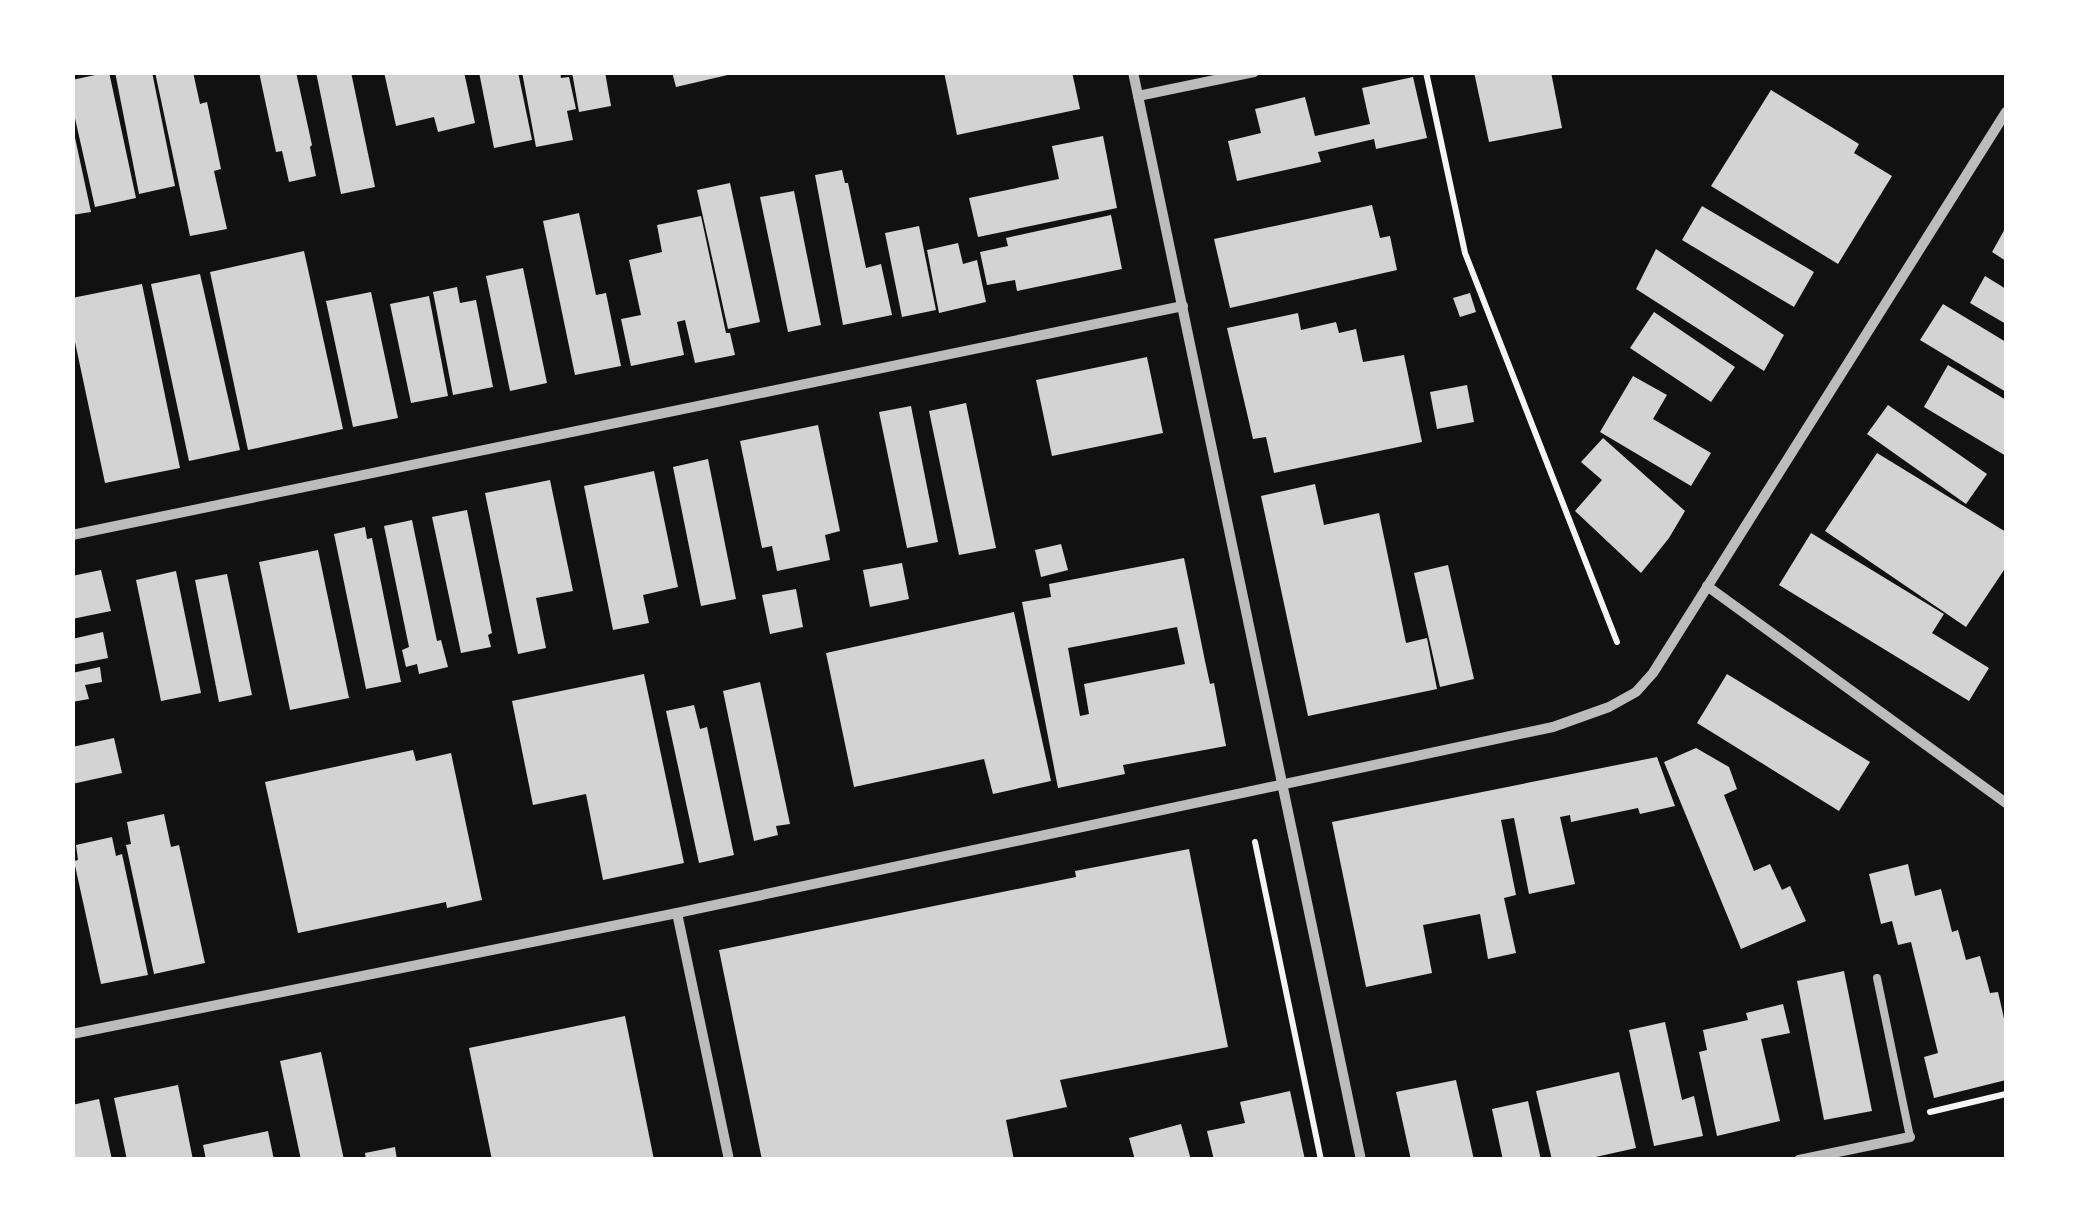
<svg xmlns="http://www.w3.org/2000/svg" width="2079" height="1232" viewBox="0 0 2079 1232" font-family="'DM Sans',sans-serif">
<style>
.building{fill:#d3d3d3;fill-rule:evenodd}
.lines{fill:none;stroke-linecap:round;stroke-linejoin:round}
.path{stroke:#f5f5f5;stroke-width:6}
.service{stroke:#bcbcbc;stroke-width:8}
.minor{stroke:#bcbcbc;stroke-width:10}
</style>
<rect width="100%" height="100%" fill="#111"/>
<!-- building -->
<g class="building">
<polygon points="109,72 136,198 95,207 72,105 72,80"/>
<polygon points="115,72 152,72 175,186 139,194"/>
<polygon points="155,72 193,72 200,104 207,102 221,169 214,171 227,229 190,236"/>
<polygon points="259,72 296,72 312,145 310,147 316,176 289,182 282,151 276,152"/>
<polygon points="316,72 351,72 375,187 341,194"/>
<polygon points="384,72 464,72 475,123 438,132 434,117 396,126"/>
<polygon points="479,72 518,72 532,140 494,148"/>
<polygon points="522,72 560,72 561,78 569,77 576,109 567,111 573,140 536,147"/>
<polygon points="572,72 605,72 611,106 579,112"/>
<polygon points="672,72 732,72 732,74 676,87"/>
<polygon points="944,72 1072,72 1080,109 957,135"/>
<polygon points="1474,72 1551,72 1562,128 1489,142"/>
<polygon points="1413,77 1427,138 1376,149 1374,139 1318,152 1321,162 1237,181 1228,141 1261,133 1255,109 1305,97 1315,136 1370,124 1362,88"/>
<polygon points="1771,90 1859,144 1854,153 1892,176 1838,264 1711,186"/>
<polygon points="74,133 91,212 72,215 72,134"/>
<polygon points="1103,136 1117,208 978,237 969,198 1059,179 1052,146"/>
<polygon points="842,170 845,183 848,183 866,268 881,264 892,315 843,325 815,175"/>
<polygon points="730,183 760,322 728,329 697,190"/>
<polygon points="794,191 821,325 788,332 760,197"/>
<polygon points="1372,205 1380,238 1390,236 1397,270 1230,308 1214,239"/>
<polygon points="1702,206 1814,272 1794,307 1682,240"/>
<polygon points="579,213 596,295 606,293 621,366 575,375 543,221"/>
<polygon points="1111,215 1122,269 1017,291 1015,280 987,285 980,252 1008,246 1006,238"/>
<polygon points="701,216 726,333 730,333 735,355 695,363 685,320 677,322 684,355 631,366 621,319 641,315 629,260 662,252 657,225"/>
<polygon points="919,226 936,310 902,317 885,233"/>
<polygon points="2006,227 2006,261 1992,252"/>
<polygon points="958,243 963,264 977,260 986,302 939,313 927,250"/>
<polygon points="1656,249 1784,335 1764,371 1636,289"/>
<polygon points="304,251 343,429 248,450 210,272"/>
<polygon points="523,268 547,383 510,391 486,276"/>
<polygon points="200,274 240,450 189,461 151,284"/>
<polygon points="1985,276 2006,289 2006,324 1970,303"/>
<polygon points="142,284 180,468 105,483 72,328 72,298"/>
<polygon points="457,287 460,303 476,300 493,387 453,395 433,292"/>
<polygon points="371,292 398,418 353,427 326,301"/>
<polygon points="1470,293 1476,312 1460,317 1453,298"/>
<polygon points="429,296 448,396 411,403 390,304"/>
<polygon points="1943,304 2006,342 2006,392 1920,340"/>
<polygon points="1654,312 1735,367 1711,402 1630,348"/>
<polygon points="1298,313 1301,330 1336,322 1339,333 1356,329 1363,362 1404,355 1422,442 1274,473 1266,437 1253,439 1227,328"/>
<polygon points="1147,357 1163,433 1052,456 1036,380"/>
<polygon points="1948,365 2006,400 2006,456 1924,407"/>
<polygon points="1633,376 1667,395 1653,419 1711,453 1691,486 1600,432"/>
<polygon points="1467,385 1474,422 1437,429 1430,392"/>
<polygon points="966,403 996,548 959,555 929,411"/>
<polygon points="1888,405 1987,474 1966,504 1867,434"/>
<polygon points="911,406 938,542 907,548 879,412"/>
<polygon points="818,425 840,531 825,535 830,560 777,571 772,546 762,548 740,441"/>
<polygon points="1603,438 1685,511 1669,538 1641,573 1575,511 1602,480 1581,462"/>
<polygon points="1877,453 2006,532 2006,567 1966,627 1825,531"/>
<polygon points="708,459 736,599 701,606 673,467"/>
<polygon points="654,471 678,587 643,595 649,623 613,630 584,486"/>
<polygon points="550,480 573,591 536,598 546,648 518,654 485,493"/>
<polygon points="1315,484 1324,525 1379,513 1406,643 1427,638 1437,689 1308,716 1261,496"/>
<polygon points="467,510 492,633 488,635 491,647 461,653 432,517"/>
<polygon points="412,520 437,641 441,640 448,667 419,674 417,664 406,667 402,650 409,647 384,526"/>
<polygon points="365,527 367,539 372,538 401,682 366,689 334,534"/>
<polygon points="1811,533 1944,614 1932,633 1989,668 1969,701 1779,585"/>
<polygon points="1061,544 1068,570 1041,577 1035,550"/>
<polygon points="318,550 349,698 290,710 259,562"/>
<path d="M1184 558 1205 661 1210 684 1214 683 1226 746 1123 765 1125 774 1058 788 1022 602 1051 597 1049 584ZM1177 627 1185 664 1084 684 1089 714 1080 716 1068 648Z"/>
<polygon points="902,563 909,599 870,607 863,570"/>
<polygon points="1448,565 1474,679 1440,687 1414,573"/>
<polygon points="101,570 111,611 72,619 72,576"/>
<polygon points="176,571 201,693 161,701 136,580"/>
<polygon points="227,574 252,695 219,702 195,580"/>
<polygon points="796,589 803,627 770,634 762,595"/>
<polygon points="1014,612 1051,781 993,794 984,759 854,787 826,653"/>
<polygon points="103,632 108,658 72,665 72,639"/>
<polygon points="100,667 102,682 85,685 89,699 72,702 72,673"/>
<polygon points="644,674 684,863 603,880 586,794 533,805 512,701"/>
<polygon points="1727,674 1870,762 1839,811 1697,723"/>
<polygon points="760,682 790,824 776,826 778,835 754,841 723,691"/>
<polygon points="694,705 700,729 707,727 734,855 699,863 666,711"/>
<polygon points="114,738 122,773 72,784 72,747"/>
<polygon points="1696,748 1729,767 1737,789 1724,795 1754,871 1770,864 1782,890 1790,886 1806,921 1741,949 1664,762"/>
<polygon points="413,750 416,761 451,753 482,900 447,908 446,902 298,933 265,782"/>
<polygon points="1657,757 1675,806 1640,814 1638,808 1571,822 1570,815 1560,817 1575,884 1529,894 1514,818 1501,820 1516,895 1504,898 1516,953 1488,959 1480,914 1423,925 1432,973 1366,987 1332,822"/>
<polygon points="164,814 171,847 179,845 205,963 154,974 126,845 131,844 127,822"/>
<polygon points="112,837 116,856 122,854 148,975 101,984 74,861 78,860 76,845"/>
<polygon points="1189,849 1228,1047 1060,1080 1067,1107 1006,1120 1014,1160 762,1160 719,950 1076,877 1075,871"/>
<polygon points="1908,864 1915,896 1941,889 1952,932 1958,930 1966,960 1980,956 1990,993 1998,992 2006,1027 2006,1080 1934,1098 1924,1057 1938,1053 1911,942 1898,945 1892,921 1881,924 1869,874"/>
<polygon points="1844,971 1872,1111 1824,1120 1797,981"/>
<polygon points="1783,1004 1790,1033 1761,1039 1780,1121 1717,1136 1699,1052 1707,1050 1703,1030 1748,1020 1746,1013"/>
<polygon points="625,1016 654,1160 492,1160 469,1048"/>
<polygon points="1665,1022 1682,1100 1694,1096 1703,1136 1654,1146 1629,1030"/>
<polygon points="321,1052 344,1160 301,1160 280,1061"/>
<polygon points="1619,1072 1636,1148 1582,1160 1552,1160 1536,1091"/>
<polygon points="1456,1080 1474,1160 1411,1160 1396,1092"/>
<polygon points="178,1085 193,1160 127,1160 114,1098"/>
<polygon points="1290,1091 1305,1160 1214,1160 1207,1131 1245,1123 1240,1102"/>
<polygon points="99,1099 112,1160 72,1160 72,1105"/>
<polygon points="1528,1101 1541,1160 1503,1160 1492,1109"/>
<polygon points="1181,1124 1191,1160 1135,1160 1129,1138"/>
<polygon points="268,1131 274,1160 206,1160 203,1145"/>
<polygon points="395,1147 397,1160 366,1160 365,1153"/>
</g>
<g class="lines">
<!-- path -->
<g class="path">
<polyline points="1426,72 1465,253 1617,642"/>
<polyline points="1255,842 1321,1160"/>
<polyline points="1930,1112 2006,1094"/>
</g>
<!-- service -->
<polyline class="service" points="1877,978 1910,1137"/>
<!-- minor -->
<g class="minor">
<polyline points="1133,72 1361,1160"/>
<polyline points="1138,96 1254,72"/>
<polyline points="72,535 1183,306"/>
<polyline points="1707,586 2006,803"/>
<polyline points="677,913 729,1160"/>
<polyline points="72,1034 677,913 1553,727 1609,707 1636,692 1653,673 2006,112"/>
<polyline points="1799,1160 1910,1137"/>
</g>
</g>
<!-- border -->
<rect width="2079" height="1232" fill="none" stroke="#ffffff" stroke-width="150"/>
</svg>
